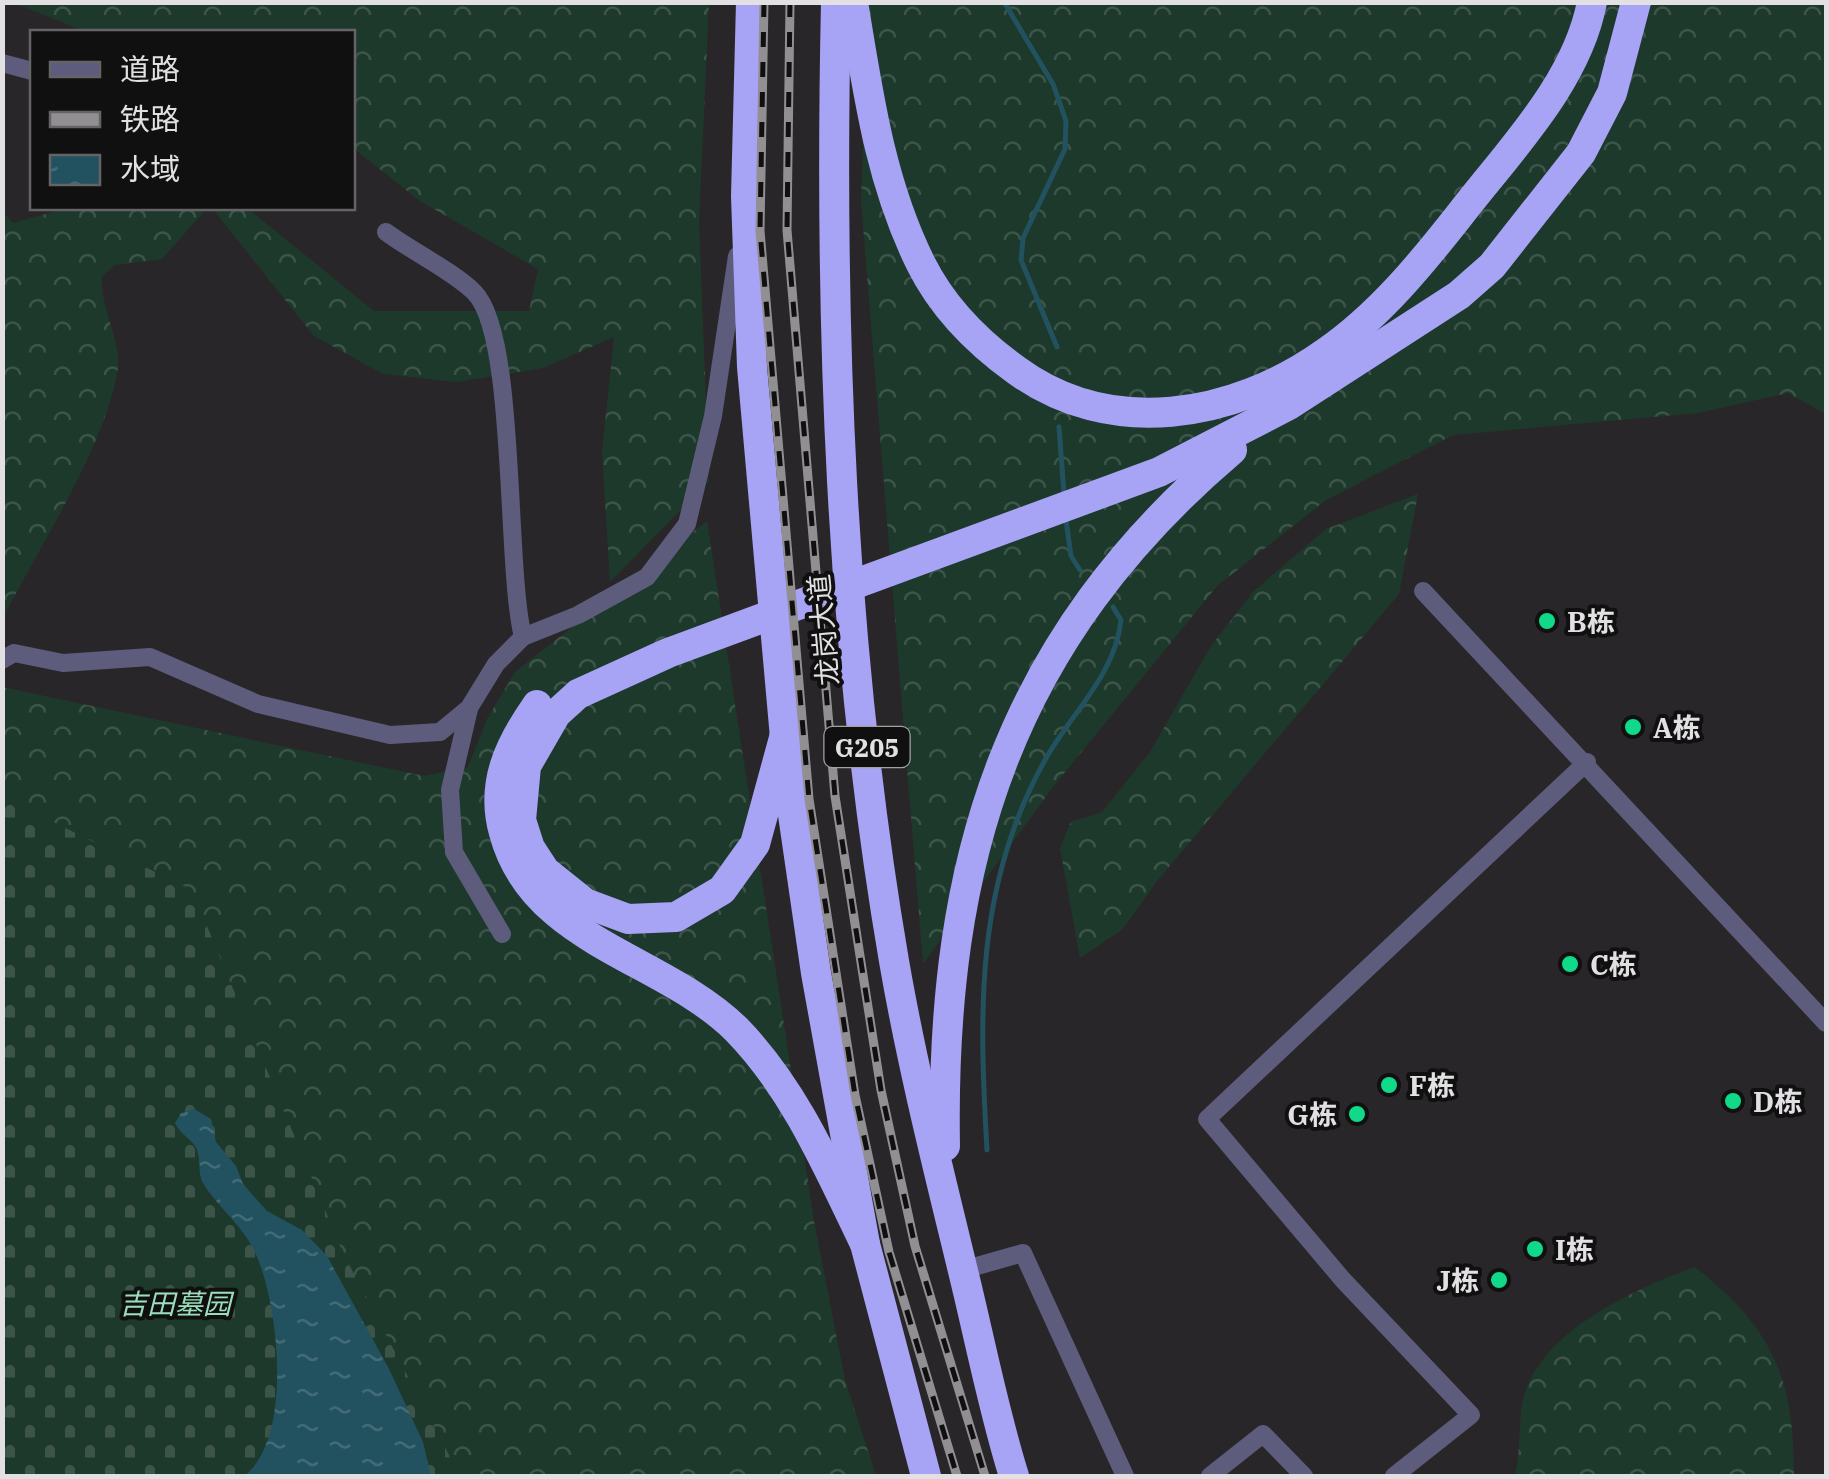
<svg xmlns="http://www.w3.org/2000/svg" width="1829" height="1479" viewBox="0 0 1829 1479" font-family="'IBM Plex Serif','Noto Sans SC',serif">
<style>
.forest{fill:url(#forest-crowns)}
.cemetery{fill:url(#cemetery-stones)}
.water{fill:url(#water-ripples)}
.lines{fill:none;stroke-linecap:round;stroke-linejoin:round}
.stream{stroke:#225260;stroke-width:5}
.street{stroke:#5d5c7d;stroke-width:18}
.highway{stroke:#a7a3f5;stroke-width:30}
.rail-casing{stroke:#928f92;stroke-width:9}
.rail{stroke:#111011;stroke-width:5;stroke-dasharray:15;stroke-linecap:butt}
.poi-dot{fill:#11d98a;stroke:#111011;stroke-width:4}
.labels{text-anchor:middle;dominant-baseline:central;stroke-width:8;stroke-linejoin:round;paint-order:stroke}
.shield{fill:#111011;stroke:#a3a2a3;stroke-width:2.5}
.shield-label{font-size:25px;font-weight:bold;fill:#e2e0e2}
.poi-label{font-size:28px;font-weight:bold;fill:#e2e0e2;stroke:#111011;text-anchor:start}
.street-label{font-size:28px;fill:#e2e0e2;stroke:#111011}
.park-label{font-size:28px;font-style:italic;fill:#99dfbb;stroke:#111011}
</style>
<defs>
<pattern id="forest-crowns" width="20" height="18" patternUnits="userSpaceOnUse" patternTransform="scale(2.5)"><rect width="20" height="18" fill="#1c392b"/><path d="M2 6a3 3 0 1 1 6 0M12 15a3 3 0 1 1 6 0" fill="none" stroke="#3d5549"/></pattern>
<pattern id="cemetery-stones" width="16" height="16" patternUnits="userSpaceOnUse" patternTransform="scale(2.5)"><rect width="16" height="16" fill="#1c392b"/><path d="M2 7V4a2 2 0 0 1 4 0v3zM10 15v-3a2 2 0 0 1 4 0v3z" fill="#3d5549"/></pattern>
<pattern id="water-ripples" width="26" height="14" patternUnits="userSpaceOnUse" patternTransform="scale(2.5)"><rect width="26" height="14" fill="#225260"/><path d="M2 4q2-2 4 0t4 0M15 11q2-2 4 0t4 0" fill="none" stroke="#426b76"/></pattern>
</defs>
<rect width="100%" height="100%" fill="#292629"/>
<!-- forest -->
<g class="forest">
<polygon points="15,3 709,3 699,221 709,481 610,582 602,452 614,337 543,368 457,382 383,374 314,336 212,208 247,208 374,311 529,311 538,269 420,201 353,148 352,32 86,32"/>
<polygon points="868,3 1826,3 1826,414 1788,393 1698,413 1453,435 1326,500 1217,586 1053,787 923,964 861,201"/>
<path d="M68 208H207L162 259 115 265 102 276C99 308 124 343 117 374 102 452 39 547 3 618V212L13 223Z"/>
<polygon points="1418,494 1399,594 1157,881 1123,929 1080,958 1060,848 1071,822 1102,812 1150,752 1211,646 1253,592 1326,529"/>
<polygon points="707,521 814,1221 845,1380 876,1476 302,1476 3,1025 2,687 424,776 468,767 487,719 515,672"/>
<path d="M1695 1267C1773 1329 1794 1377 1794 1476H1515C1521 1451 1518 1424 1523 1400 1539 1331 1635 1289 1695 1267Z"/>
</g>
<!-- cemetery -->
<polygon class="cemetery" points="2,797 192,890 343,1253 449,1455 452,1476 3,1476"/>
<!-- water -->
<path class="water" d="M194 1109 211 1119 216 1142 236 1166 243 1184 267 1211 302 1230 327 1256 389 1369 423 1442 431 1476H244C294 1439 279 1301 254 1250 241 1224 216 1205 203 1183 197 1172 202 1156 195 1146 189 1137 180 1134 175 1123L181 1113Z"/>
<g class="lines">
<!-- stream -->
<g class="stream">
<polyline points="1004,2 1053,84 1066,121 1065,149 1023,238 1021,260 1057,347"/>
<polyline points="1059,427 1064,494"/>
<polyline points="1066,520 1071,556 1080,570"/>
<path d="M987 1150C979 1012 975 885 1045 760 1071 713 1115 676 1121 620L1113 607"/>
</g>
<!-- street -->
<g class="street">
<polyline points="2,63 32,71"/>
<path d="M386 232C411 251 453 271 474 292 517 334 505 564 523 637"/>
<polyline points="1423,591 1826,1023"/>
<polyline points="2,660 14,653 63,663 150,657 258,704 390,735 440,732 469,708 496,664 523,637 578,615 647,577 687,524 713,416 737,256"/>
<polyline points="469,709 450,790 454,852 502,934"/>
<polyline points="963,1270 1023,1253 1125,1476"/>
<polyline points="1210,1476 1263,1434 1304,1476"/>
<polyline points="1394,1476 1471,1415 1343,1280 1207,1119 1587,762"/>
</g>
<!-- highway -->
<g class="highway">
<polyline points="751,2 746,196 752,367 790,794 816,973 865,1244 926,1476"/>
<path d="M836 2C829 321 840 646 894 961 912 1065 938 1168 963 1271 980 1340 993 1409 1014 1476"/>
<path d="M853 2C868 93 880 182 921 264 943 308 977 342 1016 370 1110 439 1233 418 1325 353 1379 316 1422 263 1462 212 1510 150 1577 82 1592 2"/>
<polyline points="1276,393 1324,354"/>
<path d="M537 705C509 745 490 784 504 833 533 942 663 957 736 1029 795 1089 829 1170 865 1244"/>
<polyline points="787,727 755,844 722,890 676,917 628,919 585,903 545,871 530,848 521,820 526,766 556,714 578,694 668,653 1159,472 1289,405 1459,295 1492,266 1581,153 1612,93 1636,2"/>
<path d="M945 1146C940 860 1008 640 1232 450"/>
</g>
<!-- rail casing -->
<g class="rail-casing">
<g id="rail">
<polyline points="764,2 760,231 809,799 855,1095 889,1252 957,1476"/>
<polyline points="790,2 787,230 835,796 881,1090 915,1246 985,1476"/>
</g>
</g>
<!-- rail -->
<use href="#rail" class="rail"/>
</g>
<!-- markers -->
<g class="poi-dot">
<circle cx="1547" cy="621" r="10"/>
<circle cx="1633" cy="727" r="10"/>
<circle cx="1570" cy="964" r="10"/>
<circle cx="1389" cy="1085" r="10"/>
<circle cx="1733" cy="1101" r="10"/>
<circle cx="1357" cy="1114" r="10"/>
<circle cx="1535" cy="1249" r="10"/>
<circle cx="1499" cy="1280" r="10"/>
</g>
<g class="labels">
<!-- shield labels -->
<rect class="shield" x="824.5" y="727" width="85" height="40" rx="8"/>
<g class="shield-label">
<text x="867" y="747">G205</text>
</g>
<!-- poi labels -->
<g class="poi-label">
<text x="1567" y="621">B栋</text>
<text x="1653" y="727">A栋</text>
<text x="1590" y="964">C栋</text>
<text x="1409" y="1085">F栋</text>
<text x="1753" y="1101">D栋</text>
<text x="1337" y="1114" text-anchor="end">G栋</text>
<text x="1555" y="1249">I栋</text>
<text x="1479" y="1280" text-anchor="end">J栋</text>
</g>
<!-- street labels -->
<g class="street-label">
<text transform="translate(823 630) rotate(-95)">龙岗大道</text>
</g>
<!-- park labels -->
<g class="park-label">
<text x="175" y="1303">吉田墓园</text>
</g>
</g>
<!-- border -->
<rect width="1829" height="1479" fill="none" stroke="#e2e0e2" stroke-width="10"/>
<!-- legend -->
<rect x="30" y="30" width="325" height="180" fill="#111011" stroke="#656365" stroke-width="2.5"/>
<rect x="50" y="62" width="50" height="15" fill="#5d5c7d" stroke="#656365" stroke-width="2.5"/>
<text x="120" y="80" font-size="30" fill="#e2e0e2">道路</text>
<rect x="50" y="112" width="50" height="15" fill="#928f92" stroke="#656365" stroke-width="2.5"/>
<text x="120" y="130" font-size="30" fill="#e2e0e2">铁路</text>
<rect x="50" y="155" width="50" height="30" fill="url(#water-ripples)" stroke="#656365" stroke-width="2.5"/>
<text x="120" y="180" font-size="30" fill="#e2e0e2">水域</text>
</svg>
